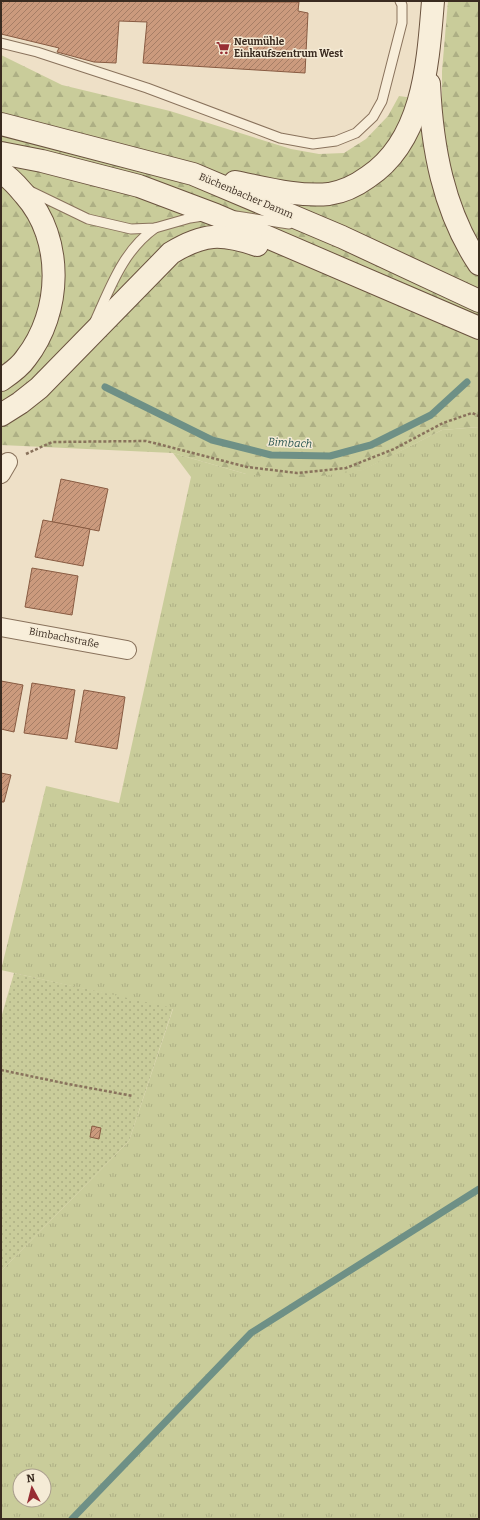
<svg xmlns="http://www.w3.org/2000/svg" width="480" height="1520" viewBox="0 0 480 1520" font-family="Bitter,serif">
<style>
.grass{fill:url(#grass-tufts);fill-rule:evenodd}
.forest{fill:url(#forest-firs)}
.park{fill:url(#park-dots)}
.lines{fill:none;stroke-linecap:round;stroke-linejoin:round}
.stream{stroke:#6e9086;stroke-width:7}
.building{fill:url(#building-hatch);stroke:#885b42}
.service-casing{stroke:#89725c;stroke-width:11}
.minor-casing{stroke:#89725c;stroke-width:20}
.secondary-casing{stroke:#6b533f;stroke-width:24}
.path{stroke:#89725c;stroke-width:2.5;stroke-dasharray:3 2;stroke-linecap:butt}
.service{stroke:#f8eeda;stroke-width:9}
.minor{stroke:#f8eeda;stroke-width:18}
.secondary{stroke:#f8eeda;stroke-width:22}
.labels{text-anchor:middle;dominant-baseline:central;stroke-width:3;stroke-linejoin:round;paint-order:stroke}
.poi-label{font-size:10px;font-weight:bold;fill:#3a2b20;stroke:#f5ebd6;text-anchor:start}
.street-label{font-size:10px;fill:#3a2b20;stroke:#f5ebd6}
.water-label{font-size:11px;font-style:italic;fill:#2f5954;stroke:#f5ebd6}
</style>
<defs>
<pattern id="grass-tufts" width="24" height="20" patternUnits="userSpaceOnUse"><rect width="24" height="20" fill="#c9cc9a"/><path d="M3 7l-1-3M5 7V3M7 7l1-3M15 17l-1-3M17 17v-4M19 17l1-3" fill="none" stroke="#adaf84"/></pattern>
<pattern id="forest-firs" width="22" height="20" patternUnits="userSpaceOnUse"><rect width="22" height="20" fill="#c9cc9a"/><path d="M5 1l3.5 6h-7zM16 11l3.5 6h-7z" fill="#adaf84"/></pattern>
<pattern id="park-dots" width="8" height="8" patternUnits="userSpaceOnUse"><rect width="8" height="8" fill="#c9cc9a"/><path d="M2 2h.1M6 6h.1" fill="none" stroke="#adaf84" stroke-width="1.8" stroke-linecap="round"/></pattern>
<pattern id="building-hatch" width="6" height="6" patternUnits="userSpaceOnUse"><rect width="6" height="6" fill="#cb9a7d"/><path d="M-1 1l2-2M0 6l6-6M5 7l2-2" fill="none" stroke="#a67e66"/></pattern>
</defs>
<rect width="100%" height="100%" fill="#eee0c7"/>
<!-- grass -->
<path class="grass" d="M479 427V1519H1V1271L129 1141 173 1009 1 970 46 786 119 803 191 477 173 453 246 474 362 470 442 430ZM20 1476H44V1500H20Z"/>
<!-- forest -->
<polygon class="forest" points="448,1 479,1 479,427 442,430 363,470 293,480 246,474 173,453 1,445 1,55 62,85 170,111 291,149 319,154 344,153 366,139 388,116 399,96 442,102 442,71"/>
<!-- park -->
<polygon class="park" points="14,973 173,1008 129,1141 1,1271 1,1018"/>
<g class="lines">
<!-- stream -->
<g class="stream">
<polyline points="105,387 212,440 271,455 330,456 371,445 431,415 467,382"/>
<polyline points="72,1519 251,1333 479,1189"/>
</g>
</g>
<!-- building -->
<g class="building">
<polygon points="1,1 299,2 298,11 308,13 305,73 143,63 147,22 119,21 116,63 94,62 57,52 59,48 1,34"/>
<polygon points="61,479 108,489 99,531 52,522"/>
<polygon points="43,520 90,529 83,566 35,557"/>
<polygon points="32,568 78,576 72,615 25,607"/>
<polygon points="1,681 23,685 14,732 1,729"/>
<polygon points="32,683 75,690 67,739 24,733"/>
<polygon points="84,690 125,697 117,749 75,742"/>
<polygon points="1,773 11,775 4,802 1,802"/>
<polygon points="92,1126 101,1128 99,1139 90,1137"/>
</g>
<g class="lines">
<!-- service casing -->
<g class="service-casing">
<g id="service">
<polyline points="1,43 37,52 147,88 280,138 313,144 336,141 356,133 373,117 382,101 402,23 402,5 400,1"/>
<polyline points="28,190 88,219 131,229 155,228 190,218 203,216"/>
<polyline points="236,216 289,224"/>
<path d="M95 321C111 286 123 251 155 228"/>
</g>
</g>
<!-- minor casing -->
<g class="minor-casing">
<g id="minor">
<polyline points="1,474 8,462"/>
<polyline points="1,627 127,650"/>
</g>
</g>
<!-- secondary casing -->
<g class="secondary-casing">
<g id="secondary">
<path d="M429 84C432 147 443 210 479 264"/>
<polyline points="1,124 193,174 342,237 479,301"/>
<polyline points="1,153 42,161 139,186 216,215 479,328"/>
<path d="M1 172C11 178 18 187 25 195 64 239 62 312 26 358 20 367 10 374 1 380"/>
<path d="M235 182C265 188 298 197 329 194 342 192 357 185 368 177 424 140 428 62 433 1"/>
<path d="M1 415 20 403 39 388 171 253C204 233 221 233 257 245"/>
</g>
</g>
<!-- path -->
<g class="path">
<polyline points="26,454 52,442 146,441 247,467 297,473 346,468 394,449 443,423 472,413 479,416"/>
<polyline points="1,1070 68,1084 133,1096"/>
</g>
<!-- service -->
<use href="#service" class="service"/>
<!-- minor -->
<use href="#minor" class="minor"/>
<!-- secondary -->
<use href="#secondary" class="secondary"/>
</g>
<!-- icons -->
<defs>
<g id="supermarket-bare" transform="scale(1.08)"><path d="M-6-5.5h2.5l.6 2H6L4.5 2H-2.5L-4.4-4H-6ZM-1.5 3.2a1.3 1.3 0 1 0 .1 0ZM3 3.2a1.3 1.3 0 1 0 .1 0Z" fill="#972d33" stroke="#f5ebd6" stroke-width="2.5" paint-order="stroke"/></g>
</defs>
<g fill-rule="evenodd">
<use href="#supermarket-bare" x="223" y="48"/>
</g>
<g class="labels">
<!-- poi labels -->
<g class="poi-label">
<text x="234" y="42">Neumühle<tspan x="234" dy="12">Einkaufszentrum West</tspan></text>
</g>
<!-- street labels -->
<g class="street-label">
<text transform="translate(246 196) rotate(23)">Büchenbacher Damm</text>
<text transform="translate(64 638) rotate(11)">Bimbachstraße</text>
</g>
<!-- water labels -->
<g class="water-label">
<text transform="translate(290 443) rotate(3)">Bimbach</text>
</g>
</g>
<!-- border -->
<rect width="480" height="1520" fill="none" stroke="#3a2b20" stroke-width="4"/>
<!-- north arrow -->
<g transform="translate(32 1488) rotate(353)"><circle r="19" fill="#f5ebd6" stroke="#aa9e8d"/>
<path d="M0-3L7 15L0 10L-7 15Z" fill="#972d33"/>
<text y="-6" font-size="11" font-weight="bold" text-anchor="middle" fill="#3a2b20">N</text>
</g>
</svg>
